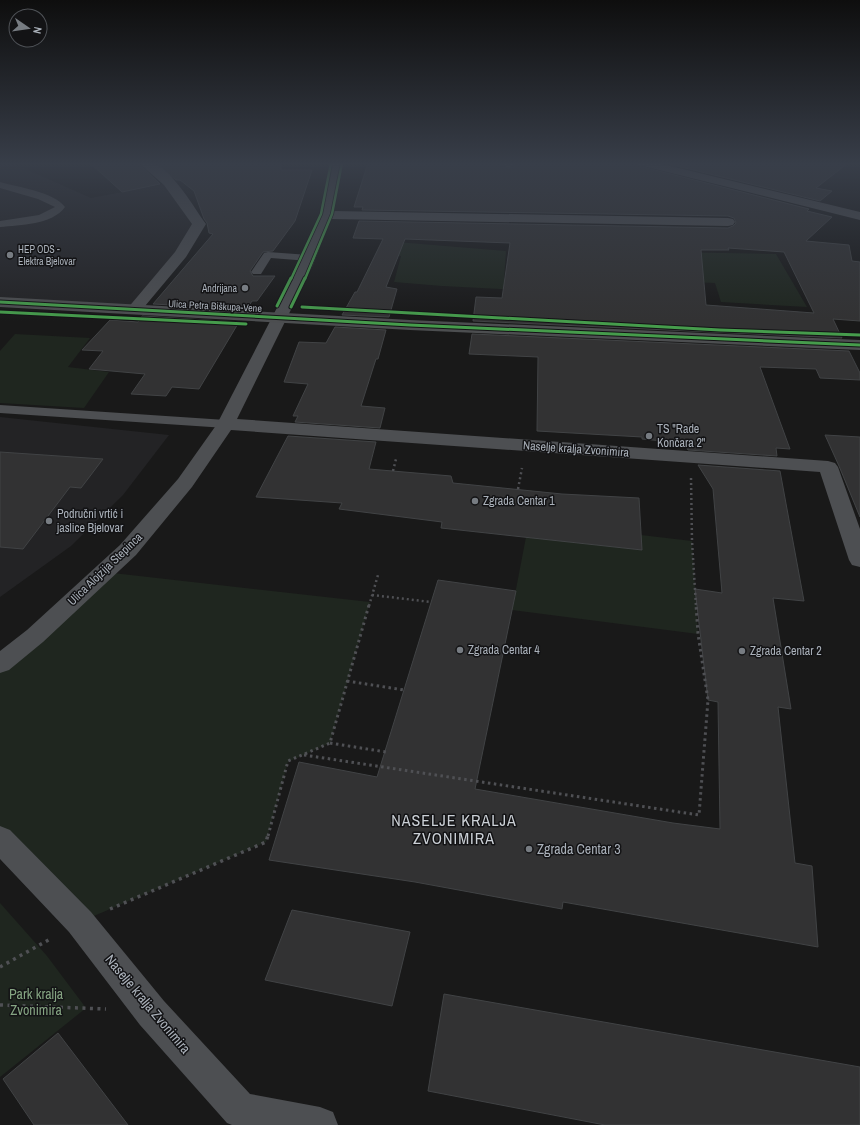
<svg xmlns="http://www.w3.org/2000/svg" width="860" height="1125" viewBox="0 0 860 1125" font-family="'Archivo Narrow',sans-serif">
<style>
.built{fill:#232325}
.green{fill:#1f261f}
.building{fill:#323233;stroke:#414345;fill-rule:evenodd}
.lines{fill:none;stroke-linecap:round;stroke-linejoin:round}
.path-far2{stroke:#4f5054;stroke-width:2.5;stroke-dasharray:2 3;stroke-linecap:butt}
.path-far1{stroke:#4f5054;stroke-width:3;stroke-dasharray:2.5 3.5;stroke-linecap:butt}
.path{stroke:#4f5054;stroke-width:3.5;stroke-dasharray:3 4.5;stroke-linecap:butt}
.service{fill:#4d4f52;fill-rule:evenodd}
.minor{fill:#4d4f52;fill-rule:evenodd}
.secondary{fill:#4c4e50;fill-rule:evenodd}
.cycleway-far1-casing{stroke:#131315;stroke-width:4}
.cycleway-casing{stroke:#131315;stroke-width:5}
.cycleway-far1{stroke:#469c4c;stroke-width:2.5}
.cycleway{stroke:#469c4c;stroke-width:3}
.poi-dot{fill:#777c82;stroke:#131315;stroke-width:1.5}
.labels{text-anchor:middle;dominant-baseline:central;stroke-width:3;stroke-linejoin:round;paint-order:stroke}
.far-poi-label{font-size:10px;fill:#aab1ba;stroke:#131315;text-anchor:start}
.far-street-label{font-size:10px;fill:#aab1ba;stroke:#131315}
.poi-label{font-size:12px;fill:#aab1ba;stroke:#131315;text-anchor:start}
.street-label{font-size:12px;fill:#aab1ba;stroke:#131315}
.near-poi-label{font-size:14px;fill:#aab1ba;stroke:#131315;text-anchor:start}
.near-park-label{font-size:14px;fill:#85a482;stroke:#131315}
.near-street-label{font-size:14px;fill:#aab1ba;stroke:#131315}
.near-neighbourhood-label{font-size:16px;letter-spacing:1px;fill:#cbd0d6;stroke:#131315}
</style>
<rect width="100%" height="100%" fill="#191919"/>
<!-- built -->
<g class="built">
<polygon points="0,163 12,163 91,198 169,183 199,224 135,309 0,302"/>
<polygon points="0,417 169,435 123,495 71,546 0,597"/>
</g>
<!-- green -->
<g class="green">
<polygon points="385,241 506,251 504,280 532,281 564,250 776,254 807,307 721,302 715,283 638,280 538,291 442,286 394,282 401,256 377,255"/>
<polygon points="15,334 90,338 68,367 109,372 84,408 0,403 0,351"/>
<polygon points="641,535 692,541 698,634 512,610 526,537 642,550"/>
<polygon points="104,572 370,602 330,743 288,762 266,842 80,922 0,838 0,664"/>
<polygon points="0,903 47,956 86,1008 0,1077"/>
</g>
<!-- building -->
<g class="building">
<polygon points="90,163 138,163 160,184 122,192"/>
<polygon points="156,163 281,163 281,170 312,170 295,221 273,251 263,252 250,271 253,276 275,276 257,301 252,301 247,309 153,304 213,234 209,233 207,223 204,219 194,191 180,180 176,180"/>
<path d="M368 163H499L502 167 508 168 514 167 516 163H636L639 166 809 209 807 211 832 217 806 241 849 245 852 261 860 262V321L833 319 842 338 473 321 476 297 502 298 510 243 405 239 386 287 397 289 389 317 342 315 355 292H357L383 239 353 238 359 221 728 228 733 226 736 223 734 218 728 216 362 210 363 207H354ZM728 248 784 252 814 313 706 305 701 250H729Z"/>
<polygon points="665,163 848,163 816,188 832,191 820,201"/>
<polygon points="142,316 239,322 199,389 172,387 166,396 131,394 145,374 89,369 103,351 82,350 110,320 138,322"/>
<polygon points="335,327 386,330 378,359 376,359 361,406 385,408 380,428 295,422 298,416 293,416 308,384 284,382 299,342 326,343"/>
<polygon points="472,334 849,351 860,373 860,380 820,378 816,369 760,367 790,449 776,448 777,456 688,450 684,443 642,439 642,437 537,431 538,357 469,354"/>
<polygon points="825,435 860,437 860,517 839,466"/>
<polygon points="288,436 376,442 369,469 451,476 453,483 562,494 639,498 642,550 441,528 442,522 339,509 342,503 256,497"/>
<polygon points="0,452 103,459 81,488 70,487 23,549 0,547"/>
<polygon points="698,465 780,471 804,601 773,598 791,709 778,707 795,863 812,866 818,947 563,902 562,909 415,882 269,860 299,762 377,777 438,580 516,591 475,789 673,823 720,829 718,702 708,700 695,589 722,593 713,489"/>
<polygon points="292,910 410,932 392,1006 265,980"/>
<polygon points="444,994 860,1067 860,1125 605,1125 428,1091"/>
<polygon points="58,1033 128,1125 34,1125 3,1079"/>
</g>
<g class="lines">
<!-- path-far2 -->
<g class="path-far2">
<polyline points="393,471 396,459"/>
<polyline points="691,478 692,541 696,606"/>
<polyline points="518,489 522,468"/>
<polyline points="372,595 431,602"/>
<polyline points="369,606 378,575"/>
</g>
<!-- path-far1 -->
<g class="path-far1">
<polyline points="347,681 404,690"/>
<polyline points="330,743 386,752"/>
<polyline points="304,755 699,815 708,700 698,634 696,605"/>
<polyline points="268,836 288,761 330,743 369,605"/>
</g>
<!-- path -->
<g class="path">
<polyline points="110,909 266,842 268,835"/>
<polyline points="0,967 52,938"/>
<polyline points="0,1005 106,1009"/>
</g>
<!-- service -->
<g class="service">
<path d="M0 182C18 187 54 192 65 207 52 225 20 225 0 227V221L39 215 55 207 38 199 0 188Z"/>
<polygon points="268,252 309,255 314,258 309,261 271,258 261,274 253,274 251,272 264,253"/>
<polygon points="0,405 226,420 231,421 233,424 231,427 226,428 0,413"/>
</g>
<!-- minor -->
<g class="minor">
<path d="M139 163C144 163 151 162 155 164 175 174 193 206 206 224L186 257 140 312 135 314 130 312 127 309 175 252 192 224 164 185Z"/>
<polygon points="331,163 343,163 333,211 728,218 733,219 735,222 733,225 728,226 331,219 313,265 237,419 828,461 835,463 838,467 860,529 860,567 852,565 849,560 820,472 231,430 192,487 136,555 43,642 9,670 0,673 0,651 27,630 120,545 178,479 217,424 299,265 320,215"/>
<path d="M500 163H514L515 164 513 166C508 168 503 167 500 163Z"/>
<polygon points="637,163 658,163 860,212 860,220 639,165"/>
<polygon points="0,826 10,830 91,912 164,1001 250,1094 320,1107 333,1112 338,1125 232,1125 227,1123 140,1025 69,932 0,859"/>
</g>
<!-- secondary -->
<polygon class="secondary" points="0,297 410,320 860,340 860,350 410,330 0,307"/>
<!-- cycleway-far1 casing -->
<g class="cycleway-far1-casing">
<g id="cycleway-far1">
<polyline points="291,279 321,214 331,163"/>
<polyline points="305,279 332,214 342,163"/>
</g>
</g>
<!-- cycleway casing -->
<g class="cycleway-casing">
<g id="cycleway">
<polyline points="0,302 410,325 860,345"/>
<polyline points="277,306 291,278"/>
<polyline points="291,307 305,278"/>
<polyline points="302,307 720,330 860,335"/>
<polyline points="0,312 246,324"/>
</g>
</g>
<!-- cycleway-far1 -->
<use href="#cycleway-far1" class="cycleway-far1"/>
<!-- cycleway -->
<use href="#cycleway" class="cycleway"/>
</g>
<!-- sky -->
<linearGradient id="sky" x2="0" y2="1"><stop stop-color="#0e0e0e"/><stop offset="0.51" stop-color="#383e49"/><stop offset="1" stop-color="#383e49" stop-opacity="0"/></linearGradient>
<rect width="860" height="321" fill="url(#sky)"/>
<!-- markers -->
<g class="poi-dot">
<circle cx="10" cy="255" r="4"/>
<circle cx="245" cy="288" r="4"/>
<circle cx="649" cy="436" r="4"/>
<circle cx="475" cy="501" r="4"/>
<circle cx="49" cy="521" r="4"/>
<circle cx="460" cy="650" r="4"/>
<circle cx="742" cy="651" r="4"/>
<circle cx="529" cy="849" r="4"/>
</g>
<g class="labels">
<!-- far-poi labels -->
<g class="far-poi-label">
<text x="18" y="249">HEP ODS -<tspan x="18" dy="12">Elektra Bjelovar</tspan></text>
<text x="237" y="288" text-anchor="end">Andrijana</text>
</g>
<!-- far-street labels -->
<g class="far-street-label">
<text transform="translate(215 306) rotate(3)">Ulica Petra Biškupa-Vene</text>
</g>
<!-- poi labels -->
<g class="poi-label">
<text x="657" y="429">TS "Rade<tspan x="657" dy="14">Končara 2"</tspan></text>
<text x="483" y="501">Zgrada Centar 1</text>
<text x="57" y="514">Područni vrtić i<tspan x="57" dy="14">jaslice Bjelovar</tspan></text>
<text x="468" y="650">Zgrada Centar 4</text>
<text x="750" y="651">Zgrada Centar 2</text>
</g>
<!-- street labels -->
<g class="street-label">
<text transform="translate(576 449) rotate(4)">Naselje kralja Zvonimira</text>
<text transform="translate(105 569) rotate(-44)">Ulica Alojzija Stepinca</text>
</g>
<!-- near-poi labels -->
<g class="near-poi-label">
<text x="537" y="849">Zgrada Centar 3</text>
</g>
<!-- near-park labels -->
<g class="near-park-label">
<text x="36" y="994">Park kralja<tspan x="36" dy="16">Zvonimira</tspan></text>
</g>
<!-- near-street labels -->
<g class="near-street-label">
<text transform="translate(148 1004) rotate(50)">Naselje kralja Zvonimira</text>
</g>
<!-- near-neighbourhood labels -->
<g class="near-neighbourhood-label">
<text x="454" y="820">NASELJE KRALJA<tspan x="454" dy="18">ZVONIMIRA</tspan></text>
</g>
</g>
<!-- north arrow -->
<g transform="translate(28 28) rotate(103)"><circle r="19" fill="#131315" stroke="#4f5257"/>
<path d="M0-3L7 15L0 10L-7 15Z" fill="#777c82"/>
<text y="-6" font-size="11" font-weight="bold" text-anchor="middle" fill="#aab1ba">N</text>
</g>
</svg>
